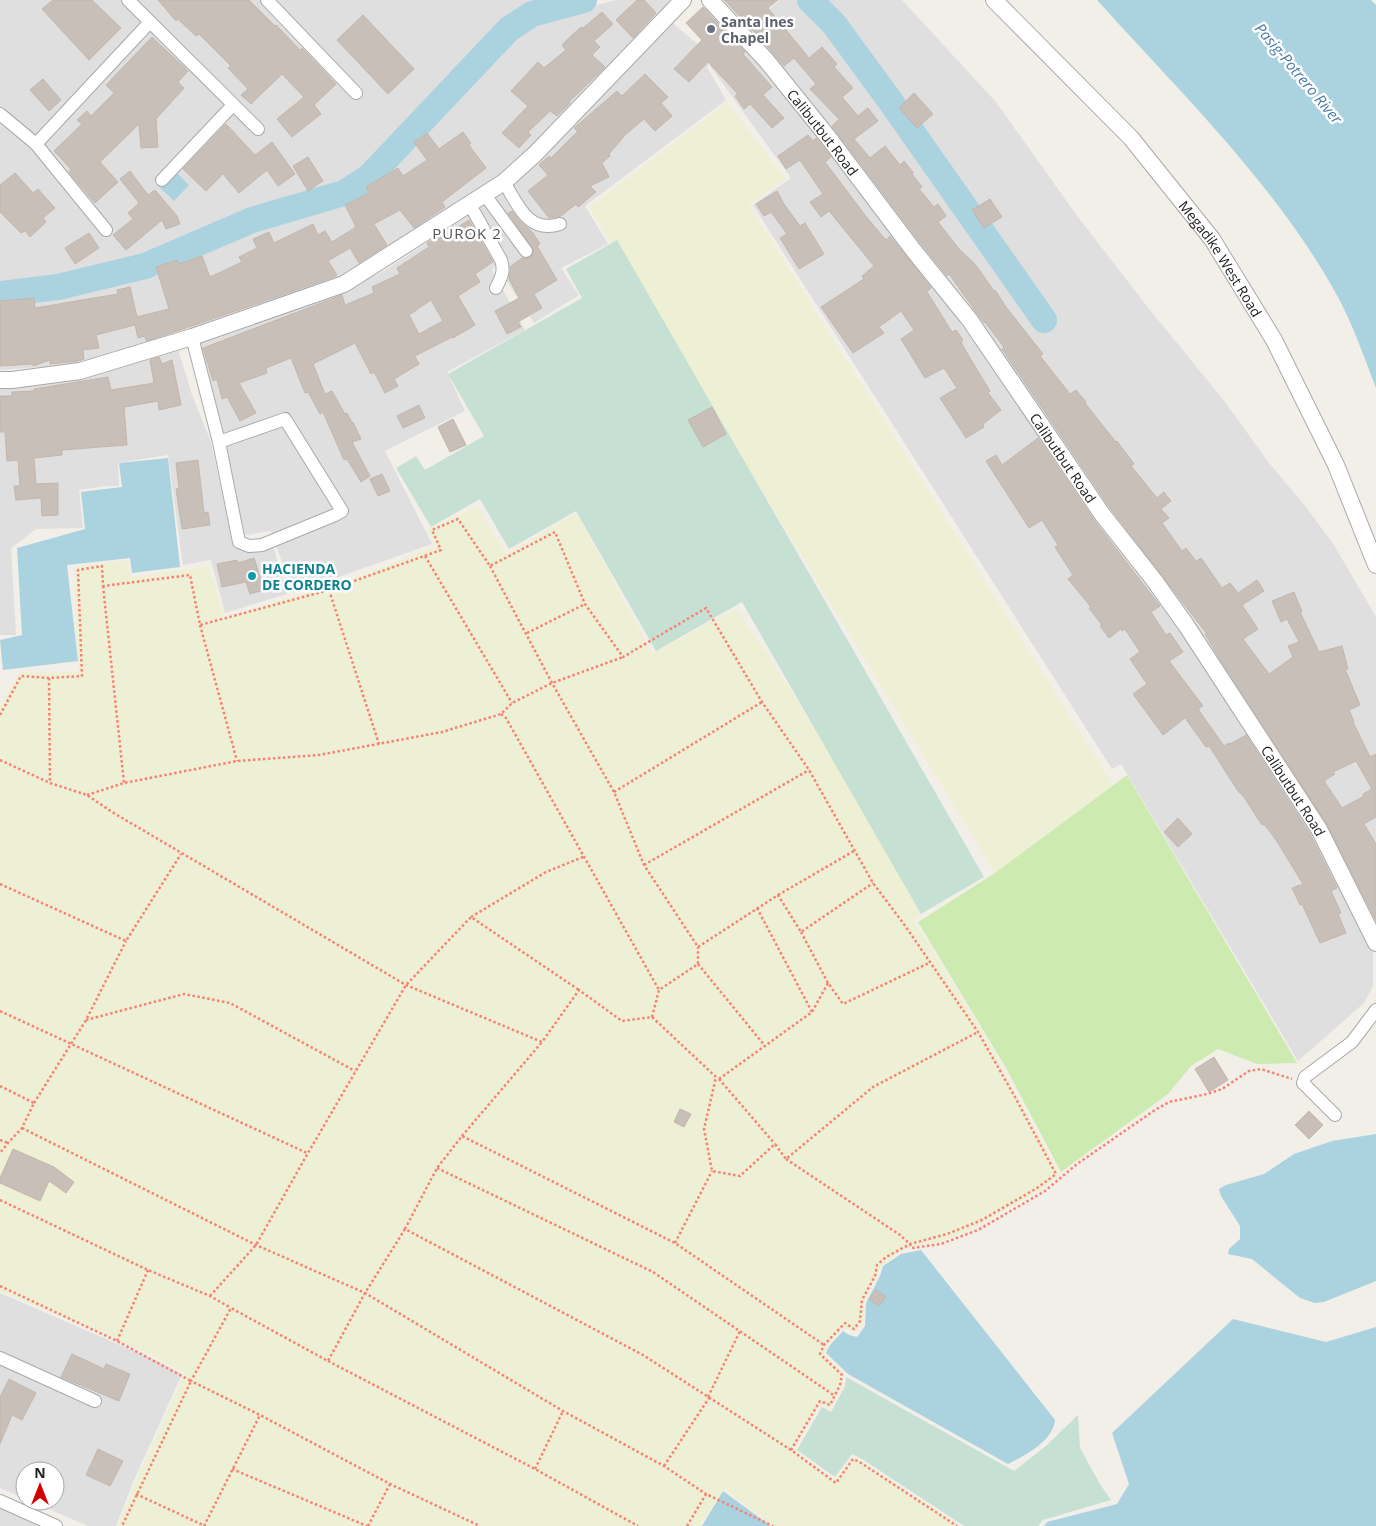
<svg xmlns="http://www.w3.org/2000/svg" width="1376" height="1526" viewBox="0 0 1376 1526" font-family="'Open Sans',sans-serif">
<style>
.residential{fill:#e0dfdf}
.farmland{fill:#eef0d5}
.grass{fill:#cdebb0}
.wetland{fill:#c6e0d4}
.water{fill:#aad3df}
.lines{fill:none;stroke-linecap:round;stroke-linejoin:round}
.river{stroke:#aad3df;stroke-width:26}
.building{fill:#c7bfb8;stroke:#c4b6ab;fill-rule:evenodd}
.minor-casing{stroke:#a9a9a9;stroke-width:14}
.tertiary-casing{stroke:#a9a9a9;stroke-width:18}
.path{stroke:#fa8072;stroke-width:2.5;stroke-dasharray:2.5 2.5;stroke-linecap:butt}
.minor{stroke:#fff;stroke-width:12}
.tertiary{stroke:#fff;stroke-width:16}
.worship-dot{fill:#6b7280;stroke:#fff;stroke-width:2}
.culture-dot{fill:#0f9aa8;stroke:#fff;stroke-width:2}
.labels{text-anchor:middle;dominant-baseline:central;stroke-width:5;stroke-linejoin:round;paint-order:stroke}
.worship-label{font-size:14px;font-weight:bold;fill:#5b616d;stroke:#fff;text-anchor:start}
.street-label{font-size:14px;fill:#222;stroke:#fff}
.culture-label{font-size:14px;font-weight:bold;fill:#0d838f;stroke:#fff;text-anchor:start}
.water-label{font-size:15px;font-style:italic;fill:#4a7aab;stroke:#fff}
.neighbourhood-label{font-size:15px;letter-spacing:1px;fill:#555;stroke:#fff}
</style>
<rect width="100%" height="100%" fill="#f2efe9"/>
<!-- residential -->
<g class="residential">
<polygon points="0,0 538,0 532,3 409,117 337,192 251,220 144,263 58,284 0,290"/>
<polygon points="616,0 681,0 531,152 411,238 321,289 135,348 73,365 0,370 0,298 61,294 186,256 271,218 339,199 374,180 513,39 544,19"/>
<polygon points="780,0 902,0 996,102 1075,213 1146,305 1225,402 1269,463 1306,507 1334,545 1376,617 1376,946 1303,804 1210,665 956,314 741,33"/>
<polygon points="669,20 714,58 707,67 726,100 585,206 608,244 561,268 579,295 534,323 500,271 510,262 477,209"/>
<polygon points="742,38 903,245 1141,570 1311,831 1373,952 1373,986 1364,1003 1298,1061 1121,764 1112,769 753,205 791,178 710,66"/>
<polygon points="471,214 499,261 492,270 525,330 447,372 465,411 385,451 432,544 293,593 271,531 241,536 212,388 197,341 379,274"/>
<polygon points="177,346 192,395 211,442 233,545 272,542 287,594 225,613 211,560 183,565 168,455 118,463 119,486 106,486 79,490 83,528 36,529 11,548 16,635 0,635 0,382"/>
<polygon points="0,1293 159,1362 182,1374 134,1480 116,1526 88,1526 30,1501 55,1501 55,1471 25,1471 25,1499 0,1488"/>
<polygon points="0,1506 43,1526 0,1526"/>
</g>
<!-- farmland -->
<g class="farmland">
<polygon points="728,102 785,179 749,205 1113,785 995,873 589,207"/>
<polygon points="477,506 506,554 577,513 652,653 736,609 767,653 819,736 924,913 914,920 986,1037 1060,1175 1043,1188 975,1228 940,1242 922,1244 907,1248 881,1266 864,1303 863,1324 856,1333 844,1328 827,1345 824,1353 844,1373 843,1386 830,1409 820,1405 794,1450 835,1480 853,1456 961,1526 774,1526 724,1489 700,1526 118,1526 136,1480 185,1373 149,1354 0,1291 0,706 20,672 79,672 76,630 75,567 127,560 131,577 209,566 224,617 346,581 436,546 427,531 429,529"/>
</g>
<!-- grass -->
<polygon class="grass" points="1127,775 1297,1063 1257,1064 1218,1049 1191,1066 1168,1094 1061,1172 1006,1068 918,922 995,873"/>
<!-- wetland -->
<g class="wetland">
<polygon points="617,240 984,877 921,914 742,602 656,651 576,511 509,549 480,499 431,527 396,468 416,456 425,470 484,436 448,374 582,298 566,269"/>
<polygon points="846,1377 1014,1471 1047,1445 1078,1415 1080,1448 1100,1484 1111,1500 1043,1520 1038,1526 964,1526 862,1459 852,1454 835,1477 797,1450 822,1407 831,1412 845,1386"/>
</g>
<!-- water -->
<g class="water">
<path d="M1097 0H1371L1376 5V388C1364 357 1351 319 1334 290 1274 183 1179 91 1097 0Z"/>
<polygon points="174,170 189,185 174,201 158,186"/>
<polygon points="168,458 180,567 132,573 130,558 67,565 78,661 3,670 0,640 22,635 17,548 85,529 81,492 122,487 119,463"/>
<polygon points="1376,1134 1376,1281 1324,1302 1315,1303 1300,1298 1252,1259 1228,1254 1229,1249 1240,1239 1240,1226 1221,1196 1219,1189 1226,1185 1264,1174 1294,1154 1332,1141"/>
<path d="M921 1250 1055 1420C1053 1441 1026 1455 1008 1464L848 1374 826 1353C829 1344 837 1338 843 1331L849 1335 857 1337 865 1326 866 1303 880 1276 883 1266 901 1254Z"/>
<polygon points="1233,1319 1326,1342 1376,1327 1376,1526 1044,1526 1047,1522 1117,1504 1129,1484 1112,1433"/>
<polygon points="723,1491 771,1526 702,1526"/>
</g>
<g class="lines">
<!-- river -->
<g class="river">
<polyline points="810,0 834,24 891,102 1044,320"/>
<polyline points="0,294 58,287 145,266 252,220 344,193 369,177 509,29 532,14 584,0"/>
</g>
</g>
<!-- building -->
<g class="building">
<polygon points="53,0 92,0 121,28 89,60 42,9"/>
<polygon points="158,0 249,0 275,26 276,25 300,50 302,48 336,84 314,105 321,114 292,137 277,119 304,97 282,74 251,104 241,95 248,89 228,68 231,66 199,34 196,36 178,19 176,21"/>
<polygon points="637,0 644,0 656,13 633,38 616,20"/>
<path d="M724 0H778L768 8 809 58 822 47 837 64 834 67 853 88 842 97 858 116 868 108 878 121 854 139 870 158 885 146 900 165 904 161 913 172 912 174 922 187 919 189 934 207 938 204 946 216 938 222 959 249 975 264 994 291 995 290 1006 307 1043 354 1040 356 1070 394 1076 390 1086 402 1085 403 1103 426 1116 442 1117 441 1134 464 1131 466 1157 498 1164 492 1171 501 1161 509 1169 518 1162 523 1182 551 1186 548 1196 561 1201 558 1222 588 1230 583 1238 593 1257 580 1264 591 1242 605 1258 629 1243 639 1269 674 1293 657 1288 646 1299 642 1287 619 1281 622 1272 601 1294 592 1302 612H1300L1319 652 1342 646 1348 669H1345L1360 705 1349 710 1354 721 1353 722 1370 757 1376 754V817L1364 824 1376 844V921L1327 824 1221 661 1205 634H1207L1110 508 1002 349 1004 347 985 322 984 323 949 274 947 276 922 245 832 126 839 119 810 89 816 84 794 58 784 66 760 38ZM1356 761 1372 789 1363 794 1364 796 1342 808 1324 781 1335 774 1333 772Z"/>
<polygon points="703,7 745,52 743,54 772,87 763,95 784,118 772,128 750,104 744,109 735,96 738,94 708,62 689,82 674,69 702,40 686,23"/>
<polygon points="602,12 613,24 594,41 600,47 592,55 605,67 569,102 570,103 557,116 550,111 528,132 531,135 519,148 502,133 528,106 511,91 538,62 544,68 566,50 562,45 570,37 581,27 583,28"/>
<polygon points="363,15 414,69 388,94 337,40"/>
<polygon points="152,37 188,71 178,82 184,88 156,119 158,147 141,148 139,124 100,162 118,182 95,203 69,172 71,169 54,151 82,124 77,120 87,111 91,116 114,93 106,85"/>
<polygon points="645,74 668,97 661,103 672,116 655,131 644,119 626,134 609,154 610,156 602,163 609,177 590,186 596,192 578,207 576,204 561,216 549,218 528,191 548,175 539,165 549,156 551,158 578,131 574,128 617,91 622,96"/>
<polygon points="43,79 61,100 49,111 30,90"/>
<polygon points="914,93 933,114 917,128 899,108"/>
<polygon points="226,124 255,155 272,142 295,174 278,186 267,170 239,193 223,174 206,191 183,169"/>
<polygon points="463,132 471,143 469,145 486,168 442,202 445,207 414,228 400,210 374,224 387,245 359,263 350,248 328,261 337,275 334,277 189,327 146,341 145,336 138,338 135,325 96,335 99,348 83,350 84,359 78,361 50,364 50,360 33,366 33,364 0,366 0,301 34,298 35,308 118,294 117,290 130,287 137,317 169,309 156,267 177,260 179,264 202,256 210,277 242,262 239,257 257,248 253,239 269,232 274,243 313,224 318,235 325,231 332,242 356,227 345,205 369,193 366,187 398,168 403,176 427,160 414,142 427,133 439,149"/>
<polygon points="808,135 813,141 816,138 831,157 825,162 868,219 886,240 890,236 931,288 927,292 952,332 956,330 963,340 961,342 967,353 990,391 988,393 1001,410 983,424 984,427 966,438 940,398 957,388 944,368 925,378 901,339 914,330 901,311 879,327 884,333 853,353 821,307 864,279 862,276 874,266 829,211 821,217 810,202 823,194 800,160 786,169 778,156"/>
<polygon points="308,157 323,181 308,191 293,166"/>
<polygon points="130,171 148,195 155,190 177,216 180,224 166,229 162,220 126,250 113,235 133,219 128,213 139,203 120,179"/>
<polygon points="15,173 33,193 38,189 55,208 43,218 46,222 30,237 25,231 21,233 0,212 0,185"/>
<polygon points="777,191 784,204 800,226 805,223 824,254 799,269 780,238 787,234 771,212 764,216 756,204"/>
<polygon points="990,199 1002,217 984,228 972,210"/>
<polygon points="512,211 520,221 533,233 540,244 537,246 557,280 534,294 542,308 518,322 521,327 507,334 495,311 519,298 509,279 511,266 522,258 530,258 534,251 508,213"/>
<path d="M469 220 493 262 475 274 480 282 458 296 475 325 453 338 452 337 415 356 419 364 394 379 398 386 385 393 374 372 371 374 355 343 313 364 325 394 332 391 345 414 347 413 352 423 353 422 361 439 352 442 370 476 361 482 347 459 344 460 323 412 320 414 308 392 305 393 291 358 266 368 267 373 239 383 256 413 240 421 227 397 222 399 217 379 213 381 203 348 342 295 345 305 374 293 372 287 400 274 397 268 429 247 427 243 442 233 444 236ZM431 300 443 321 419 334 409 315Z"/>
<polygon points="89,233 99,248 75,264 65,248"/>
<polygon points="159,357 162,364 172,360 181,405 159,410 158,401 124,407 127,445 62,450 62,455 34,458 36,484 58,483 58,515 42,516 41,498 16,500 14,486 20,486 18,460 7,461 5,432 0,432 0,396 12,396 12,392 34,391 34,389 108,377 111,390 154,383 150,360"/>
<polygon points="419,405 425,418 403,428 397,416"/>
<polygon points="712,407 726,434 703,447 688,420"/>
<polygon points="453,419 466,445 450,452 438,427"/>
<polygon points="1038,438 1094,520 1160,606 1151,612 1166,635 1170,633 1183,652 1169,661 1203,706 1198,709 1224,746 1229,743 1230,744 1246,735 1310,834 1337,888 1331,891 1341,913 1338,914 1346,933 1320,943 1302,904 1300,905 1292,888 1303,884 1276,840 1264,824 1262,825 1244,797 1238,791 1209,746 1206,747 1185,718 1163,735 1133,694 1147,684 1130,659 1140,652 1125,629 1122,631 1121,629 1109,638 1100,626 1102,625 1089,608 1091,607 1068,579 1073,575 1055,547 1058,545 1042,520 1029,528 986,461 996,455 1002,465"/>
<polygon points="198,460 204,513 208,512 210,525 182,529 176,489 179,488 176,463"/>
<polygon points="382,474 390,491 378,496 370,479"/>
<polygon points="254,558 264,590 250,594 246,582 222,587 217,564 237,560 238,563"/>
<polygon points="1178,818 1192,834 1178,847 1164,832"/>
<polygon points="1214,1057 1228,1080 1209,1092 1195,1069"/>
<polygon points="680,1109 691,1114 684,1127 674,1122"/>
<polygon points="1309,1111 1323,1125 1309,1139 1295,1125"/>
<polygon points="13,1149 54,1167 74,1182 66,1193 49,1181 40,1201 0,1183 0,1178"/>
<polygon points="876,1290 886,1297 879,1306 869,1299"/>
<polygon points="72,1354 104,1369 106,1364 130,1374 119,1401 61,1377"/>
<polygon points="9,1379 36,1393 22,1420 12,1415 0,1444 0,1397"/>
<polygon points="98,1449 123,1461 110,1486 86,1475"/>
</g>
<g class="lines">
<!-- minor casing -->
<g class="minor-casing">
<g id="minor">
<polyline points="128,0 258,129"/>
<polyline points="267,0 356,93"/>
<polyline points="0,114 36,144 106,230"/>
<polyline points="36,144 150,22"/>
<polyline points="162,180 233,105"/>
<path d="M504 182C518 205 528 234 560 224"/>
<polyline points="485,195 526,251"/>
<path d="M470 205 501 260C505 271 501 278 496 288"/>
<polyline points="192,337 219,442 239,542 249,546 262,545 335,515 342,511 285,419 219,442"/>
<polyline points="1335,1115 1303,1083 1305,1077 1352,1042 1376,1010"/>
<polyline points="0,1358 95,1401"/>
<polyline points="0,1501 56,1526"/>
</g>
</g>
<!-- tertiary casing -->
<g class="tertiary-casing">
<g id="tertiary">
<path id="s1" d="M710 0 766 60 828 137 914 251 969 319 1102 514 1154 580 1186 625 1319 829 1376 943"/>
<path id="s2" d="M994 0 1131 138 1212 239 1274 340 1336 465 1376 565"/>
<polyline points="0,380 12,380 80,371 192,337 344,284 504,182 535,154 683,0"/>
</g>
</g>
<!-- path -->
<g class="path">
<polyline points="425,556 512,703"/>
<polyline points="490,566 552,683 614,792 644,865 698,947 778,895 801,932 873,883"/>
<polyline points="103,586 124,783"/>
<polyline points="329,590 379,744"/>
<polyline points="200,625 237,761"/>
<polyline points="527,633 585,604"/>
<polyline points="49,678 50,783"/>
<polyline points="501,714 506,718 659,990"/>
<polyline points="0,715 21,676 49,678 82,676 78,570 102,566 103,586 190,575 200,625 329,590 441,550 432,530 458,519 490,566 555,532 585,604 623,657 706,608 762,702 809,770 873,883 906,927 978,1032 1015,1097 1056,1174 1037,1188 982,1220 947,1234 910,1244 886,1257 877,1265 875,1276 862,1300 860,1321 854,1329 845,1323 824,1345 820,1354 842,1375 840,1385 830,1405 820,1401 791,1450 836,1483 853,1459 861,1463 957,1526"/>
<polyline points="0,760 50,783 87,795 112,812 406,985 542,1042 579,990 622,1021 652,1017 716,1077 704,1129 712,1171 740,1176 775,1144 786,1159 873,1087 978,1032"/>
<polyline points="614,792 762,702"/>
<polyline points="87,795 124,783 237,761 319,755 442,732 501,714 512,703 552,683 623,657"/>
<polyline points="644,865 809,770"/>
<polyline points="0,884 126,941 181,854"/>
<polyline points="778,895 854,851"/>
<polyline points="757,908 812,1012"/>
<polyline points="471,917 546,872 583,857"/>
<polyline points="801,932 828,983"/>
<polyline points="698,964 765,1046"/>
<polyline points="0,1011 307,1153"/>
<polyline points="652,1017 659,990 698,964 698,947"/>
<polyline points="86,1020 184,994 230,1003 355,1071"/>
<polyline points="719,1079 812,1012 828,983 843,1004 929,963"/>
<polyline points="719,1079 775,1144"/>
<polyline points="0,1086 34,1103 22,1128 8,1143 0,1153"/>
<polyline points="34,1103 86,1020 126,941"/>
<polyline points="22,1128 256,1245 365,1293 563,1411 664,1466 706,1494"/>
<polyline points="462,1136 542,1042"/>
<polyline points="0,1140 8,1143"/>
<polyline points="786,1159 900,1235 910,1244 912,1248 941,1244 978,1230 1045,1191 1077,1164 1155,1110 1169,1102 1207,1094 1222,1089 1249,1071 1261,1069 1292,1079"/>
<polyline points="437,1168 653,1272 835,1396"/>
<polyline points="0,1200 148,1270 210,1296 231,1308"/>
<polyline points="405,1229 365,1293 328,1361 231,1308 191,1381 260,1415 390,1484 480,1526"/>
<polyline points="675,1243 712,1171"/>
<polyline points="0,1286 117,1341 191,1381 122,1526"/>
<polyline points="210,1296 256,1245 308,1153 406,985 471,917 579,990"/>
<polyline points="117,1341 148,1270"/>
<polyline points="328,1361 535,1469 638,1526"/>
<polyline points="708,1397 740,1331"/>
<polyline points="791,1450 643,1355 405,1229 437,1168 462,1136 675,1243 824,1345"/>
<polyline points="664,1466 709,1398"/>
<polyline points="232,1469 367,1526"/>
<polyline points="535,1469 563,1411"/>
<polyline points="136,1494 205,1526"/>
<polyline points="204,1526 260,1415"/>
<polyline points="368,1526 390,1484"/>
<polyline points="687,1526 706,1494 773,1526"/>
</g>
<!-- minor -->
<use href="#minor" class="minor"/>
<!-- tertiary -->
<use href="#tertiary" class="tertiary"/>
</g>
<!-- markers -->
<circle class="worship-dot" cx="711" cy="29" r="5"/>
<circle class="culture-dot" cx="252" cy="576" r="5"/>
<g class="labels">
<!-- worship labels -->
<g class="worship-label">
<text x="721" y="21">Santa Ines<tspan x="721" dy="16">Chapel</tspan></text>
</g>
<!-- street labels -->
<g class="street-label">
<text stroke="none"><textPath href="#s1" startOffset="174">Calibutbut Road</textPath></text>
<text stroke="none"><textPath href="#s2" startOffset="345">Megadike West Road</textPath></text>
<text stroke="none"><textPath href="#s1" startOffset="579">Calibutbut Road</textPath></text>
<text stroke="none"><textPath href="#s1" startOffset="984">Calibutbut Road</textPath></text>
</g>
<!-- culture labels -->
<g class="culture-label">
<text x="262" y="568">HACIENDA<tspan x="262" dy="16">DE CORDERO</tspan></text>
</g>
<!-- water labels -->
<g class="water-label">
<text transform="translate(1299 73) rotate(50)">Pasig-Potrero River</text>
</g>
<!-- neighbourhood labels -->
<g class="neighbourhood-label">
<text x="467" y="233">PUROK 2</text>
</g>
</g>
<!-- north arrow -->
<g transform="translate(40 1486)"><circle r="24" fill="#ffffff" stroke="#a7a7a7"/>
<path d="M0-4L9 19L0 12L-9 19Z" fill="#d40000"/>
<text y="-8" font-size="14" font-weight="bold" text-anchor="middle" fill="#222222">N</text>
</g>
</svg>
